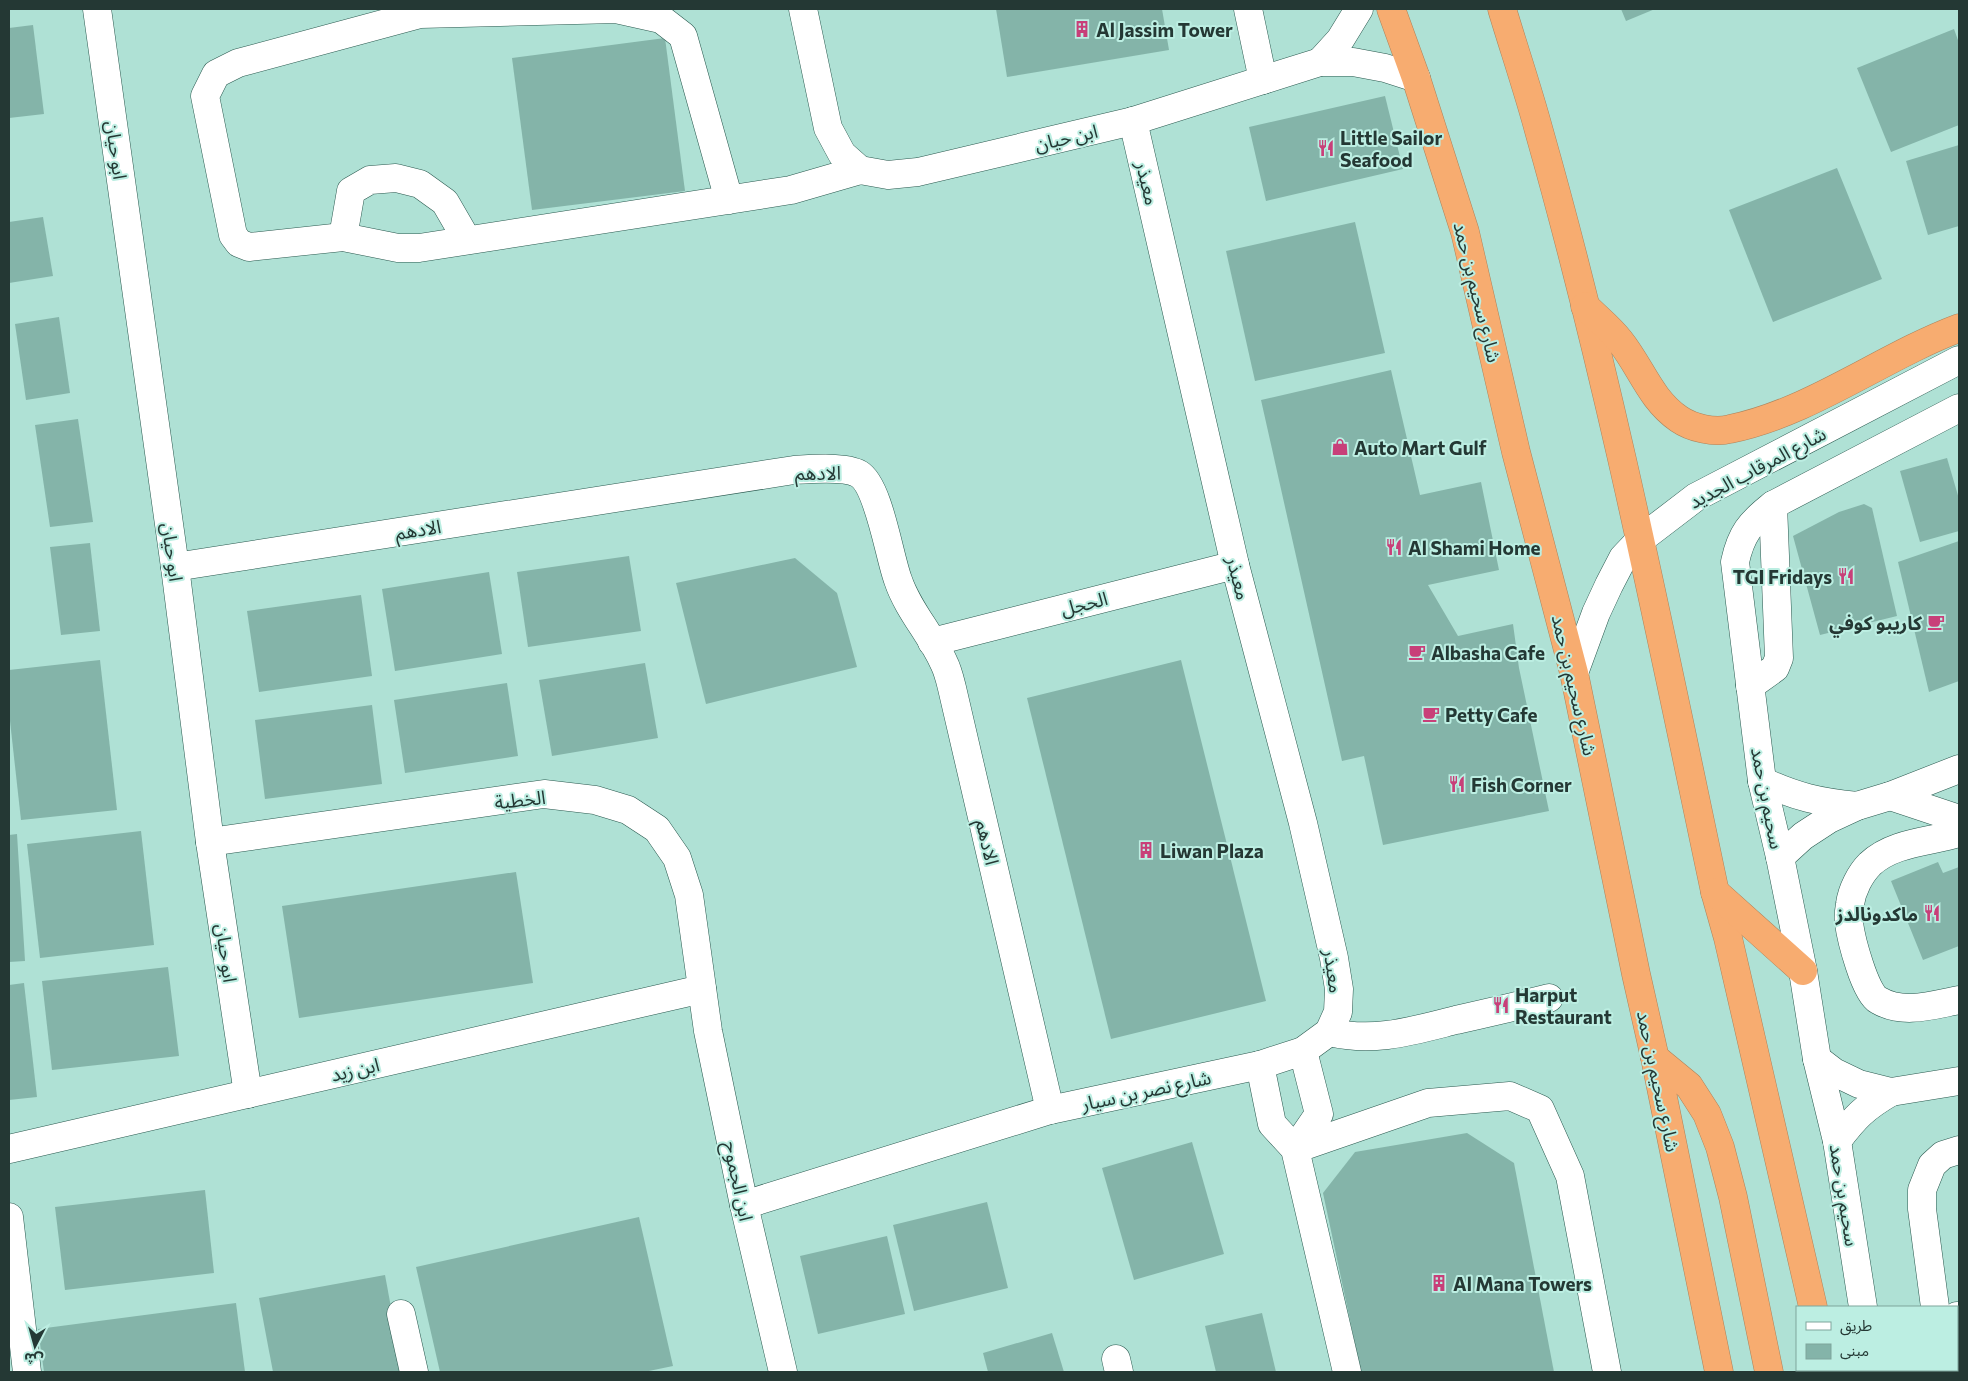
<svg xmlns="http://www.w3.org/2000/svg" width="1968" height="1381" viewBox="0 0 1968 1381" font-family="Commissioner,'Noto Sans Arabic',sans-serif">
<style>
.building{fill:#84b4a9}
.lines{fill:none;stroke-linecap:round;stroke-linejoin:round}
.minor-casing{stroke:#2a594f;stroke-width:29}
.highway-casing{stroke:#ad835b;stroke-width:29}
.minor{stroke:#fff;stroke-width:28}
.highway{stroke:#f7ac70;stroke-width:28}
.labels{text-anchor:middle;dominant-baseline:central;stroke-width:4;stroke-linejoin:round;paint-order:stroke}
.poi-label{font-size:19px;font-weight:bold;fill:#243834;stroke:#bceee2;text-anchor:start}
.street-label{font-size:19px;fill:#243834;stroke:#bceee2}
</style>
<rect width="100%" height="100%" fill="#afe1d5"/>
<!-- building -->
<g class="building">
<polygon points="996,9 1162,9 1169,50 1007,77"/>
<polygon points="1621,9 1655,9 1626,21"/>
<polygon points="33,25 44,114 9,118 9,28"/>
<polygon points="1954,29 1959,43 1959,125 1891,152 1857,68"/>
<polygon points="665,38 685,191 532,210 512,58"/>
<polygon points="1385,96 1403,169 1266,201 1249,127"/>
<polygon points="1959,145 1959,226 1928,235 1906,161"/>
<polygon points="1837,168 1882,279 1773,322 1729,210"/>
<polygon points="43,217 53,276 9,283 9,222"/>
<polygon points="1355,222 1385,353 1255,381 1226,251"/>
<polygon points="59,317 70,393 26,400 15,324"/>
<polygon points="1391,370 1420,495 1481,482 1499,570 1428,585 1458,636 1513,624 1519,668 1549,811 1383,845 1364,756 1342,761 1261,400"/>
<polygon points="78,419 93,522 50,527 35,425"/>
<polygon points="1947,458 1959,499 1959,531 1920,542 1900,471"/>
<polygon points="1864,504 1872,508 1897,616 1820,635 1793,536 1839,512"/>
<polygon points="1959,541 1959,681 1929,692 1898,562"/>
<polygon points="90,543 100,631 61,635 50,547"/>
<polygon points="629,556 641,631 528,647 517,572"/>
<polygon points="795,558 837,593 857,667 706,704 676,583"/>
<polygon points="489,572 502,654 395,671 382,589"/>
<polygon points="361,595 372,676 259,692 247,611"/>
<polygon points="100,660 117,810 21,820 9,712 9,670"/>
<polygon points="1181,660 1266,1001 1111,1039 1027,698"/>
<polygon points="645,663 658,738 552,756 539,680"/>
<polygon points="507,683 518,756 405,773 394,700"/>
<polygon points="372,705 382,784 265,799 255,720"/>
<polygon points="141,831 154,945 40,958 27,844"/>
<polygon points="17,834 25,961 9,962 9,835"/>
<polygon points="1938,862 1943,873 1959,867 1959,946 1923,960 1891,881"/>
<polygon points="516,872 533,983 299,1018 282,906"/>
<polygon points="168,967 179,1056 52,1070 42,981"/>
<polygon points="24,983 37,1097 9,1100 9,985"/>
<polygon points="1467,1133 1514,1163 1554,1372 1361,1372 1323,1193 1355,1152"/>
<polygon points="1192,1142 1224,1254 1134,1280 1102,1168"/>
<polygon points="205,1190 214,1273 65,1290 55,1207"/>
<polygon points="987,1202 1008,1288 914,1311 893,1225"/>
<polygon points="639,1217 673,1366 644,1372 440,1372 416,1267"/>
<polygon points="887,1236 905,1314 818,1334 800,1256"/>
<polygon points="385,1275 403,1372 273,1372 259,1298"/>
<polygon points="236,1303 245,1372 44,1372 38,1329"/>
<polygon points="1262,1313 1276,1372 1216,1372 1205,1326"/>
<polygon points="1052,1333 1064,1372 988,1372 983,1353"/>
</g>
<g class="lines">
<!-- minor casing -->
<g class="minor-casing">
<g id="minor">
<polyline points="97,9 175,567 210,842 248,1094"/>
<polyline points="803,9 828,128 842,154 860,170 888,175 918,172 1133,121 1320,62 1353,62 1385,68 1416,78"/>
<polyline points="1248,9 1263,80"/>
<polyline points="1320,62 1340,40 1359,9"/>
<polyline points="729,200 683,36 661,19 616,9 420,14 238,63 216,74 205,96 233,235 239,243 249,247 343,237 398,248 419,248 791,190 860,170"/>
<polyline points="343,237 351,191 370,180 396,178 420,184 445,202 467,240"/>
<path d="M175 567 794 470C809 469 846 466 859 474 879 486 889 556 898 580 908 610 931 634 944 663 948 671 950 680 952 688L1050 1110"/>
<polyline points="932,642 1235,565"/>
<polyline points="1574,673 1596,613 1609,585 1623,558 1641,539 1696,497 1959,360"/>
<polyline points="1750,686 1775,668 1779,658 1773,505"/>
<path d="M1762 781C1796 797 1819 802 1857 806"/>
<polyline points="1890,796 1959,819"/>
<path d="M1959 833C1930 842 1893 842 1870 864 1860 874 1852 890 1850 904 1849 910 1848 918 1849 923 1851 939 1865 993 1878 1000 1903 1015 1933 1005 1959 1000"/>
<polyline points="210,842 544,794 595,800 628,810 657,829 677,858 689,895 708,1031 744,1205 783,1372"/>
<polyline points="1780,857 1803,836 1829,819 1857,806 1890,796 1959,769"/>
<path d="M1329 1032C1374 1043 1412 1031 1456 1020 1487 1013 1518 1006 1549 998"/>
<polyline points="1817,1059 1834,1072 1859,1084 1891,1092 1959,1081"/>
<polyline points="1260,1065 1272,1124 1295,1149 1347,1372"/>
<path d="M1837 1141C1855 1117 1865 1107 1891 1092"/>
<polyline points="9,1149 702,989"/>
<polyline points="1295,1149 1428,1103 1510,1096 1540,1109 1570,1176 1607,1372"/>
<polyline points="1295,1149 1319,1114 1303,1051"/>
<polyline points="744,1205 1050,1110 1260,1065 1303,1051 1329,1032 1338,1012 1339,989 1334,958 1303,823 1235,565 1133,121"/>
<polyline points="9,1217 27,1372"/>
<path d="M1863 1307 1837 1141 1817 1059 1803 971 1780 857 1762 781 1735 562C1741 534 1750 523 1773 505L1959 408"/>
<polyline points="1935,1307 1922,1209 1922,1190 1932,1165 1943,1155 1959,1150"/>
<polyline points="401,1314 414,1372"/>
<polyline points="1957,1316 1959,1316"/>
<polyline points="1116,1359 1119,1372"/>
<polyline points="1876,1370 1877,1372"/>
</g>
</g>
<!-- highway casing -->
<g class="highway-casing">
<g id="highway">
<polyline points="1391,9 1416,78 1465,232 1516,452 1574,673 1636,974 1655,1058 1719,1372"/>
<path d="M1502 9C1514 49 1528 90 1539 131 1610 381 1661 637 1715 892L1728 938 1813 1307"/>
<path d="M1585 306C1596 317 1610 328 1620 341 1641 367 1650 399 1679 419 1692 428 1714 433 1730 429 1812 412 1882 357 1959 328"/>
<polyline points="1715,892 1803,971"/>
<polyline points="1655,1058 1689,1086 1707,1114 1720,1147 1733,1197 1769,1372"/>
<polyline points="1827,1370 1828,1372"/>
</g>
</g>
<!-- minor -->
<use href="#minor" class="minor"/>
<!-- highway -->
<use href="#highway" class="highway"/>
</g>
<!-- icons -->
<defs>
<g id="building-bare" transform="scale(1.35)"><path d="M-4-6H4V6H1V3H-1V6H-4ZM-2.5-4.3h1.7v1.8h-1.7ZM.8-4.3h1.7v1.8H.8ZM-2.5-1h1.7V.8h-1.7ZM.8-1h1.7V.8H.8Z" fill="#c83f79" stroke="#bceee2" stroke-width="2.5" paint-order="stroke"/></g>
<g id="restaurant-bare" transform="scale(1.35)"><path d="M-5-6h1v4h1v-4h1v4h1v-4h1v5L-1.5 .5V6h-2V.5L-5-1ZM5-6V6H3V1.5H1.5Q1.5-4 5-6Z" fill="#c83f79" stroke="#bceee2" stroke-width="2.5" paint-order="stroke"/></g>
<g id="shop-bare" transform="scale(1.35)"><path d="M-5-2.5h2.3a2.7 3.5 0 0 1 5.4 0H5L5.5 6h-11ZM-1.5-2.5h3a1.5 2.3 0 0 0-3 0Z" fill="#c83f79" stroke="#bceee2" stroke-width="2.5" paint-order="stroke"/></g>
<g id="cafe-bare" transform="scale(1.35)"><path d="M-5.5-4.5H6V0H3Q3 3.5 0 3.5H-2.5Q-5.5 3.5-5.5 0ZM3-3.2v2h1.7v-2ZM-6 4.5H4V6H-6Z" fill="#c83f79" stroke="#bceee2" stroke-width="2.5" paint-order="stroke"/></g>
</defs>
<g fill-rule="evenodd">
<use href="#building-bare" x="1082" y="29"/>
<use href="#restaurant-bare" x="1326" y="148"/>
<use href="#shop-bare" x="1340" y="447"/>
<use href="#restaurant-bare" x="1394" y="547"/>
<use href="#restaurant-bare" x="1846" y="576"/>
<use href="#cafe-bare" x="1936" y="622"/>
<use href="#cafe-bare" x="1417" y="652"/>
<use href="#cafe-bare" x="1431" y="714"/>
<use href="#restaurant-bare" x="1457" y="784"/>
<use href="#building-bare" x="1146" y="850"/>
<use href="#restaurant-bare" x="1932" y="913"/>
<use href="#restaurant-bare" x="1501" y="1005"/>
<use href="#building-bare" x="1439" y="1283"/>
</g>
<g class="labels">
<!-- poi labels -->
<g class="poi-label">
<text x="1096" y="29">Al Jassim Tower</text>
<text x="1340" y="137">Little Sailor<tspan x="1340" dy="22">Seafood</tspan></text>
<text x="1354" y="447">Auto Mart Gulf</text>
<text x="1408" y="547">Al Shami Home</text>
<text x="1832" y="576" text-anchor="end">TGI Fridays</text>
<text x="1922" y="622" text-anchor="end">كاريبو كوفي</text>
<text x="1431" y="652">Albasha Cafe</text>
<text x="1445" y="714">Petty Cafe</text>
<text x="1471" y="784">Fish Corner</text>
<text x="1160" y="850">Liwan Plaza</text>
<text x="1918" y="913" text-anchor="end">ماكدونالدز</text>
<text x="1515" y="994">Harput<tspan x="1515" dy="22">Restaurant</tspan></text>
<text x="1453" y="1283">Al Mana Towers</text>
</g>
<!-- street labels -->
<g class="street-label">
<text transform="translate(1066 137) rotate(-13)">ابن حيان</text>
<text transform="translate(117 150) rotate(82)">ابو حيان</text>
<text transform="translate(1148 183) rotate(77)">معيذر</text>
<text transform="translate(1478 292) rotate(76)">شارع سحيم بن حمد</text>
<text transform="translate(1757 467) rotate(-28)">شارع المرقاب الجديد</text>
<text x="818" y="472">الادهم</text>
<text transform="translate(418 529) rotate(-9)">الادهم</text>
<text transform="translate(173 552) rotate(82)">ابو حيان</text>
<text transform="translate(1239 578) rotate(76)">معيذر</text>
<text transform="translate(1084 603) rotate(-14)">الحجل</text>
<text transform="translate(1575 685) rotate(77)">شارع سحيم بن حمد</text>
<text transform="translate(1768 798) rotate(79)">سحيم بن حمد</text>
<text transform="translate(520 799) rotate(-6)">الخطية</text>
<text transform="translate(988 842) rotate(77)">الادهم</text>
<text transform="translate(227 953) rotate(82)">ابو حيان</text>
<text transform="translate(1334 971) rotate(82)">معيذر</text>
<text transform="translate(355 1069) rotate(-13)">ابن زيد</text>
<text transform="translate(1659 1081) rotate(78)">شارع سحيم بن حمد</text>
<text transform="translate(1146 1090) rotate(-12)">شارع نصر بن سيار</text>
<text transform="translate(739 1181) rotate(78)">ابن الجموح</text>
<text transform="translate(1845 1195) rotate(81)">سحيم بن حمد</text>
</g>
</g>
<!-- border -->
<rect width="1968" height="1381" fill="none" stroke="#243834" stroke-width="20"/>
<!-- legend -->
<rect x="1796" y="1306" width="162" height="65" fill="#bceee2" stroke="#7fa59c"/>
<rect x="1806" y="1322" width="25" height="8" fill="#ffffff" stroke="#7fa59c"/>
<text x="1840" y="1331" font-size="15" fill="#243834">طريق</text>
<rect x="1806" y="1344" width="25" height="15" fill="#84b4a9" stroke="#7fa59c"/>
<text x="1840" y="1356" font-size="15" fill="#243834">مبنى</text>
<!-- north arrow -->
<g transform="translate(35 1346) rotate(186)" stroke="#bceee2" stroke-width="4" paint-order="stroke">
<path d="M0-4L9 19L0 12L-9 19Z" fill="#243834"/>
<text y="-8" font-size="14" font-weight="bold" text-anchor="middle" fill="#243834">ش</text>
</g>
</svg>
